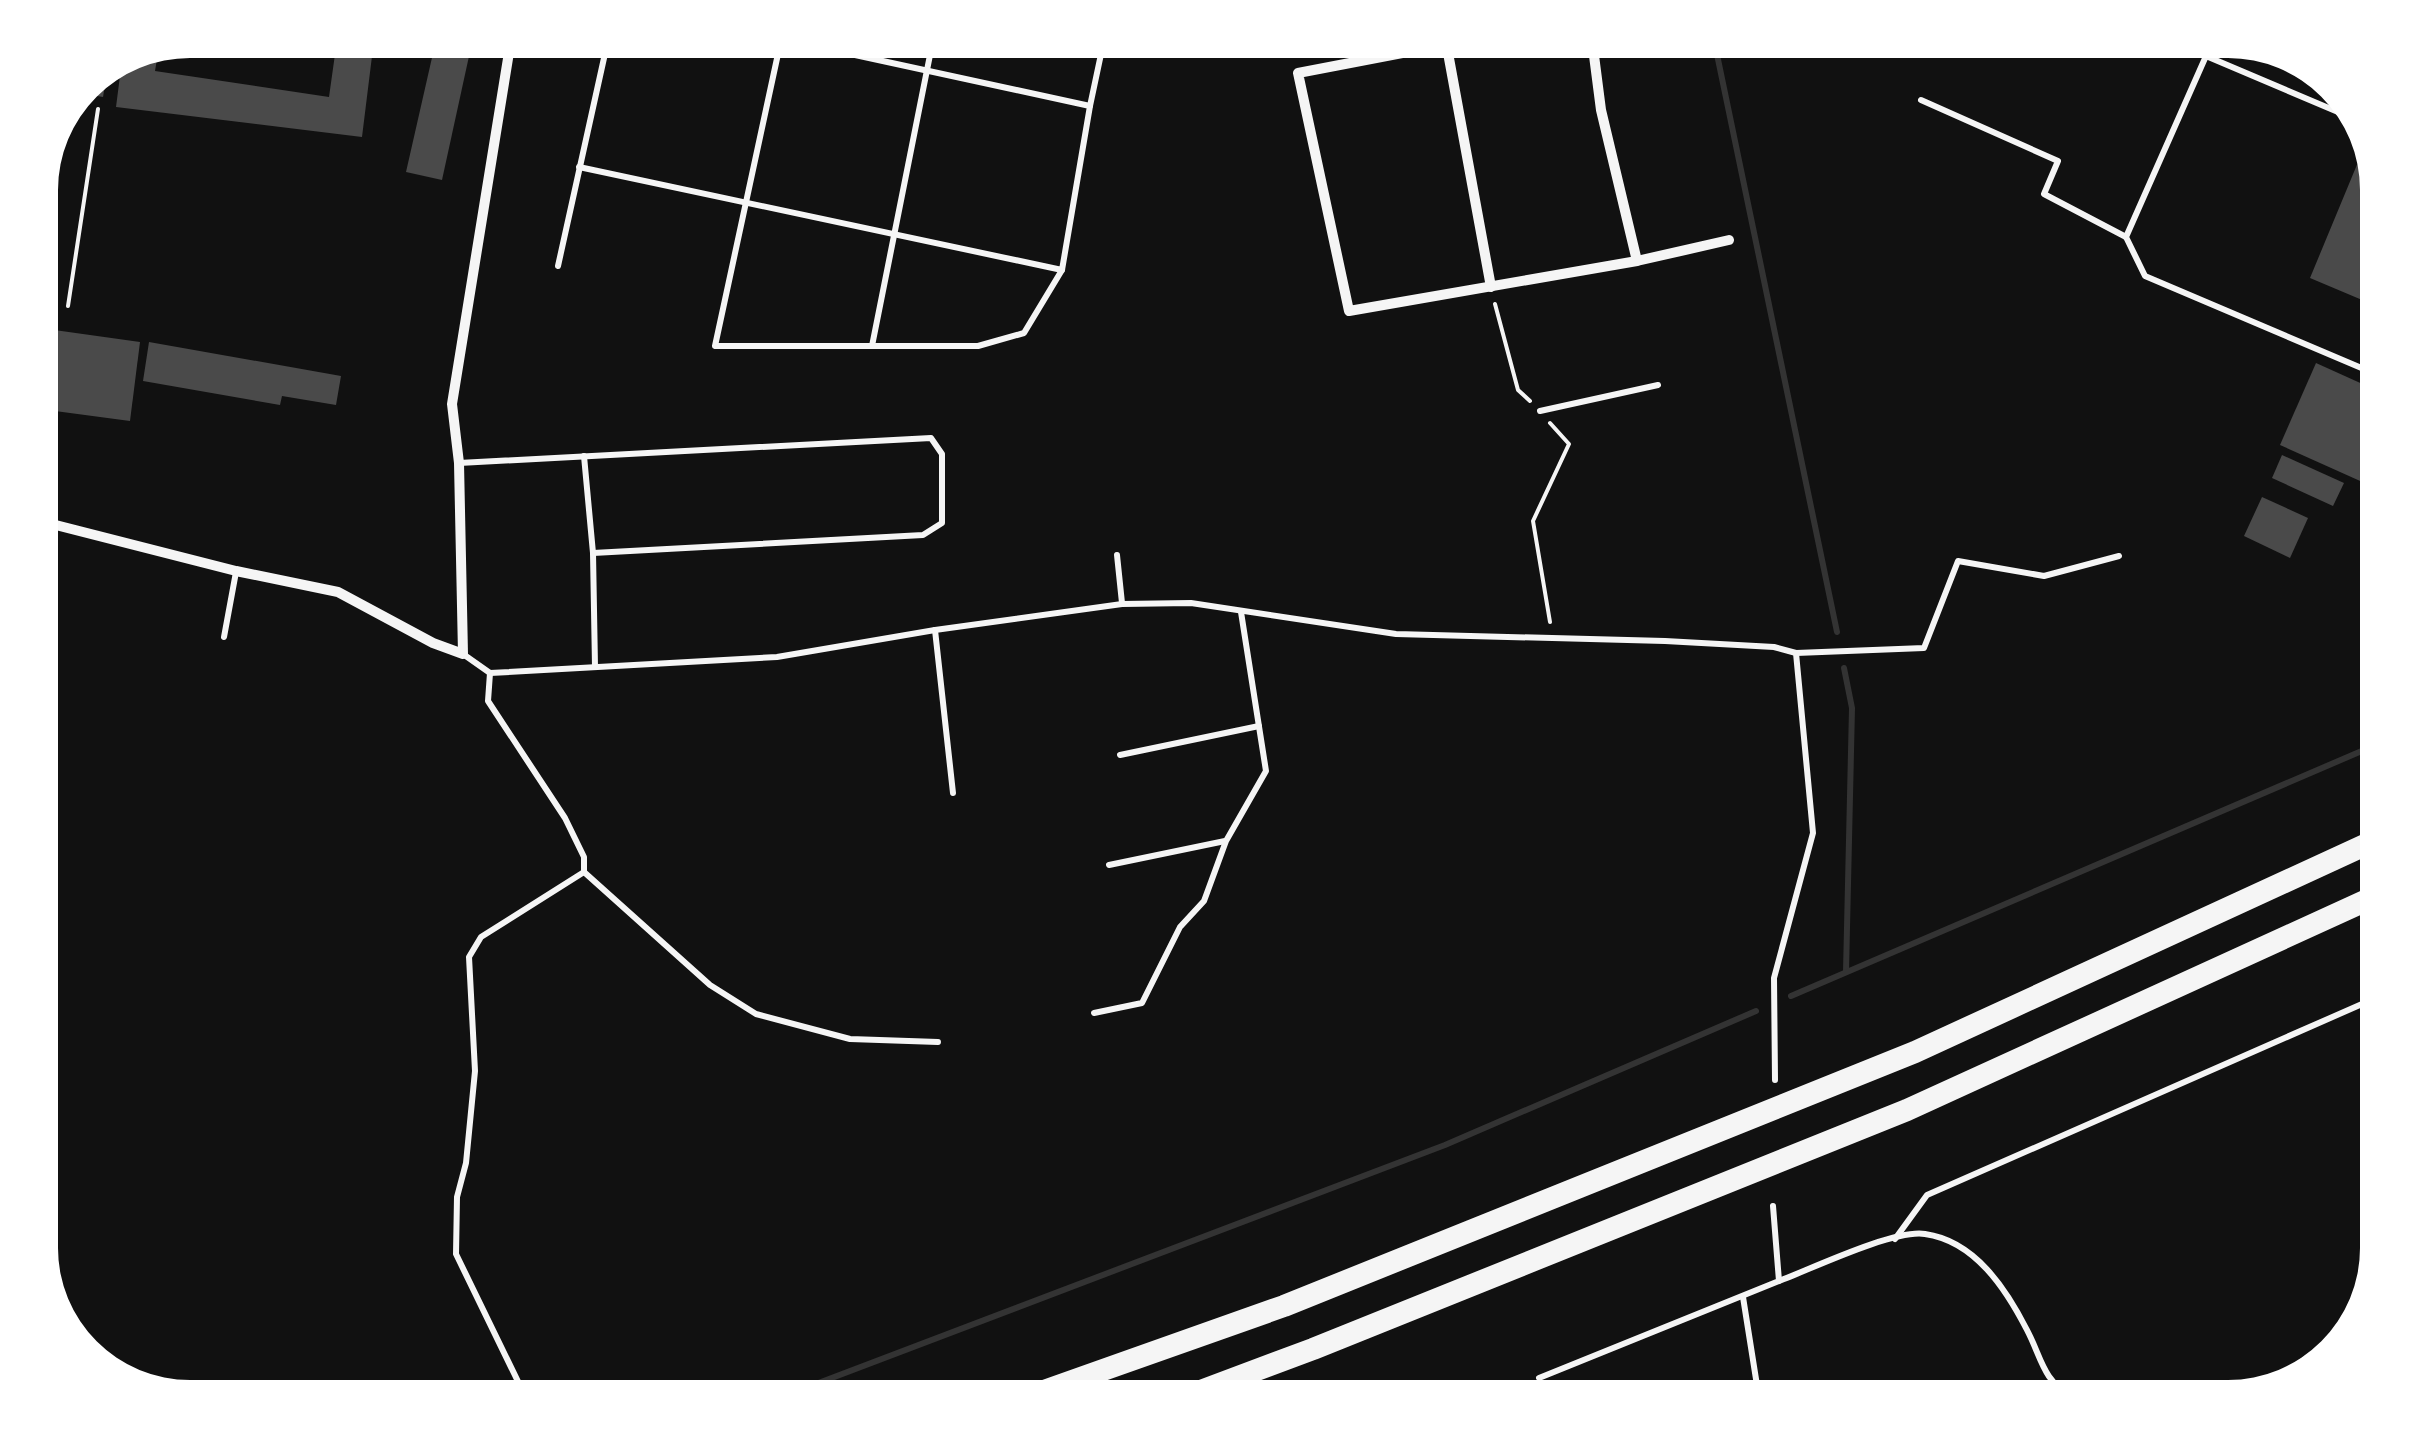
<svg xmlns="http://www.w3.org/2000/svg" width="2418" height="1438" viewBox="0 0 2418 1438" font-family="Literata,serif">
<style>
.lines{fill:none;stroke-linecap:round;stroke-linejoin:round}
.stream{stroke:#333;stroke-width:6}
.building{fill:#4a4a4a}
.path{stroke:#f5f5f5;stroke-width:4}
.service{stroke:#f5f5f5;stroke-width:6}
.minor{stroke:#f5f5f5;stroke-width:10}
.motorway{stroke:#f5f5f5;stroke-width:22}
</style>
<rect width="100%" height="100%" fill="#111"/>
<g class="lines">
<!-- stream -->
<g class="stream">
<polyline points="1714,40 1837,632"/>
<polyline points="1844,668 1852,708 1846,972"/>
<polyline points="1791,996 2378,744"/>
<polyline points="779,1398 1445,1145 1756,1011"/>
</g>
</g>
<!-- building -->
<g class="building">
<polygon points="337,40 374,40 362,137 116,107 121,68 158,53 155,71 329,97"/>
<polygon points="436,40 471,47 442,180 406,172"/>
<polygon points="107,74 103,97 80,93 84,83"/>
<polygon points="2361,155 2371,159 2378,181 2378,316 2371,313 2374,305 2310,278"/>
<polygon points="40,328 140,342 130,421 40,409"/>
<polygon points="149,342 341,376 336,405 282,396 280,405 143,381"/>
<polygon points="2316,363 2378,391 2378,489 2280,445"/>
<polygon points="2282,455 2344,483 2333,506 2272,478"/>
<polygon points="2262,497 2308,518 2290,558 2244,536"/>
</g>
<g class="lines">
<!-- path -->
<g class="path">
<polyline points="1495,304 1518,390 1530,401"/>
<polyline points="68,306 98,109"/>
<polyline points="1550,622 1533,521 1569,444 1550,423"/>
</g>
<!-- service -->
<g class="service">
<polyline points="781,40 715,346 978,346 1024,333 1062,270"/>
<polyline points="2206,56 2213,40"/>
<polyline points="1921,100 2058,161 2044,194 2126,237"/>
<polyline points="1090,106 1104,40"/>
<polyline points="2358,117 2357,120 2206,56 2126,237 2145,276 2378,375"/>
<polyline points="579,167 1062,270 1090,106 786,40"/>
<polyline points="558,266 608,40"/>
<polyline points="872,346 933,40"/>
<polyline points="1540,411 1658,385"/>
<polyline points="584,456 593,553 595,667"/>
<polyline points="459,463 931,438 942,454 942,523 923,535 593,553"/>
<polyline points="1117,555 1122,603"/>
<polyline points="40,598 47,523"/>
<polyline points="935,630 953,793"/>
<polyline points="224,637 236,572"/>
<polyline points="1796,653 1924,648 1958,561 2044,576 2119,556"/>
<polyline points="463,654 490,673 777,657 935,630 1122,604 1191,603 1396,634 1665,641 1774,647 1796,653 1813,833 1774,978 1775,1080"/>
<polyline points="490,673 488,701 565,818 584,857 584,872"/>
<polyline points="1120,755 1259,726"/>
<polyline points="1109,865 1225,841"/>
<polyline points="584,872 710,985 756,1014 850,1039 938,1042"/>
<polyline points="1094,1013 1142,1003 1180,927 1204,901 1226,841 1266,771 1241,612"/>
<polyline points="1895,1239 1927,1195 2378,997"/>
<path d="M1779 1281C1811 1269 1894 1229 1925 1234 1975 1241 2006 1289 2027 1330 2043 1361 2041 1377 2072 1398"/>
<polyline points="1743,1297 1759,1398"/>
<polyline points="1539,1378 1779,1281 1773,1206"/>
<polyline points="526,1398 456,1254 457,1197 466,1163 475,1071 469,957 481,937 584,872"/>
</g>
<!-- minor -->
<g class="minor">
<polyline points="1470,40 1298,73 1349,311 1637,261 1729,240"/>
<polyline points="1592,40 1601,110 1637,261"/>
<polyline points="1446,42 1491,287"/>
<polyline points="40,521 236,571 338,592 433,643 463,654 459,463 452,404 511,40"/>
</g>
<!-- motorway -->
<g class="motorway">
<polyline points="1024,1398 1284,1306 1915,1052 2378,839"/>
<polyline points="1182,1398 1313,1349 1907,1110 2378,895"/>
</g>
</g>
<!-- crop -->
<path d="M0 0H2418V1438H0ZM190 58H2228A132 132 0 0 1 2360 190V1248A132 132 0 0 1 2228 1380H190A132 132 0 0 1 58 1248V190A132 132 0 0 1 190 58Z" fill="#fff" fill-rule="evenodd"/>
</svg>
